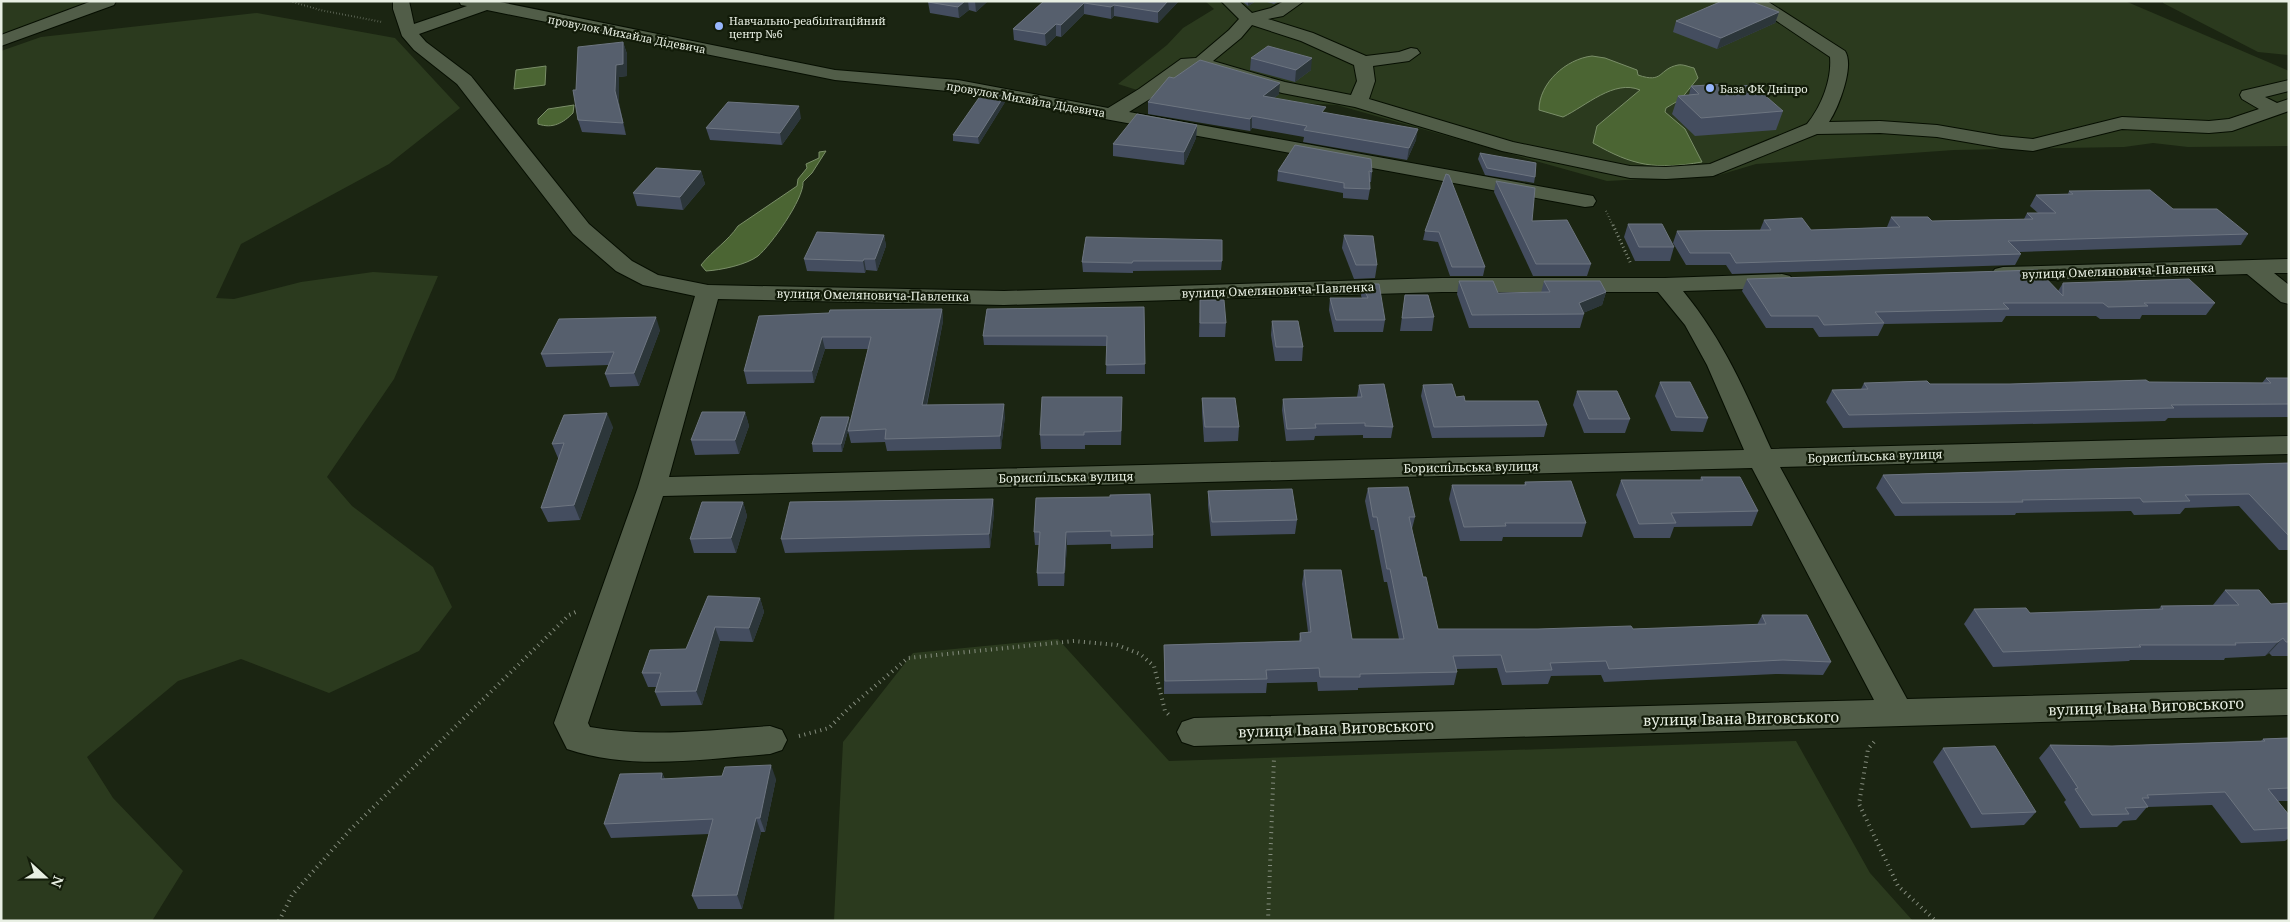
<svg xmlns="http://www.w3.org/2000/svg" width="2290" height="922" viewBox="0 0 2290 922" font-family="'Noto Serif',serif">
<style>
.green{fill:#2b3a1e}
.water{fill:#4b6533;stroke:#7a8e68}
.lines{fill:none;stroke-linecap:round;stroke-linejoin:round}
.minor-casing{stroke:#060e01;stroke-width:2}
.path-far2{stroke:#858d7e;stroke-width:2;stroke-dasharray:0.5 2.5;stroke-linecap:butt}
.path-far1{stroke:#858d7e;stroke-width:3;stroke-dasharray:1 3;stroke-linecap:butt}
.path{stroke:#858d7e;stroke-width:4;stroke-dasharray:1 4.5;stroke-linecap:butt}
.minor{fill:#515d48;fill-rule:evenodd}
.wall{fill:#444d5f}
.shaded-wall{fill:#2c363a}
.building{fill:#565f6d;stroke:#6d7580}
.poi-dot{fill:#97b6fd;stroke:#121b09;stroke-width:2}
.labels{text-anchor:middle;dominant-baseline:central;stroke-width:4.5;stroke-linejoin:round;paint-order:stroke}
.far-poi-label{font-size:11px;fill:#e8efe3;stroke:#121b09;text-anchor:start}
.far-street-label{font-size:11px;fill:#e8efe3;stroke:#121b09}
.street-label{font-size:12px;fill:#e8efe3;stroke:#121b09}
.near-street-label{font-size:15px;fill:#e8efe3;stroke:#121b09}
</style>
<rect width="100%" height="100%" fill="#1b2512"/>
<!-- green -->
<g class="green">
<polygon points="1,1 98,1 1,37"/>
<polygon points="1205,1 2125,1 2289,71 2289,146 2188,147 2153,143 2124,147 1954,150 1756,164 1719,175 1607,181 1337,105 1153,95 1118,84 1167,45 1183,28 1214,9"/>
<polygon points="2163,1 2289,1 2289,55 2258,52 2163,3"/>
<polygon points="257,13 395,38 460,108 389,164 241,244 216,298 234,299 301,282 373,272 438,276 394,379 327,477 352,506 433,567 452,607 419,651 329,693 241,659 178,681 87,757 113,798 183,871 152,921 1,921 1,51 41,37"/>
<polygon points="1058,639 1169,761 1796,741 1870,873 1913,921 834,921 843,742 913,653"/>
</g>
<!-- water -->
<g class="water">
<path d="M1592 56 1605 58 1637 70 1638 75C1664 84 1658 69 1678 65 1683 64 1689 67 1694 68L1698 78 1681 99 1666 108 1665 112 1685 129 1702 162C1656 170 1633 166 1593 143L1597 126 1640 90C1614 79 1586 106 1563 117L1539 110C1539 83 1566 59 1592 56Z"/>
<polygon points="546,66 545,85 514,89 516,70"/>
<path d="M574 105 573 113C563 123 553 129 538 124V119L548 109Z"/>
<path d="M826 151 812 173 803 182C804 199 771 245 758 256 746 265 721 270 706 271L701 265C713 250 728 241 738 226L797 186 798 179 807 168 806 164 819 158V152Z"/>
</g>
<g class="lines">
<!-- minor casing -->
<g class="minor-casing">
<g id="minor">
<polygon points="92,1 116,1 114,5 1,46 1,35"/>
<path d="M393 1H409L414 24 467 6 461 5 459 1H495L835 70 958 80 1108 108 1139 89 1181 59 1196 58 1229 30 1239 19 1221 1H1239L1252 13 1271 8 1284 1H1304L1283 16 1268 19 1313 33 1366 56 1399 52 1411 48 1417 49 1420 53 1409 61 1373 66 1375 81 1369 99 1513 142 1630 166 1666 167 1710 164 1807 124C1821 107 1832 80 1830 57L1747 1H1767L1845 51C1855 66 1838 109 1829 122L1880 121 1937 125 2001 136 2033 139 2122 117 2209 121 2229 119 2259 109 2242 99 2240 95 2242 91 2289 80V91L2265 97 2277 103 2289 99V111L2232 131 2209 133 2122 129 2033 151 2001 148 1937 137 1880 133 1817 134 1713 176 1666 179 1630 178 1502 151 1355 107 1282 93 1199 68H1191L1153 97 1129 112 1593 196 1596 201 1593 206 1585 207 958 92 835 80 487 10 419 34 426 42 471 76 589 224 632 261 658 275 708 285 1004 291 1442 278H1665L1782 274 1790 276 1794 281 1790 286 1782 288 1683 291C1724 341 1745 391 1771 449L2289 436V454L1780 467 1907 699 2289 689V715L1194 746 1182 742 1177 732 1182 722 1194 718 1874 700 1752 468 663 496 588 723 590 727C649 738 710 730 770 726L782 730 787 740 782 750 770 754C704 759 631 771 567 749L554 723 638 487 695 296 643 285 616 271 573 234 457 84 414 50 402 36 393 9ZM1252 25 1301 41 1354 65 1357 81 1351 95 1285 82 1213 61 1241 38ZM1442 292H1658L1685 325 1707 365 1744 450 669 477 718 299 1004 305Z"/>
<polygon points="2289,259 2289,273 2274,273 2289,285 2289,304 2281,302 2247,274 2003,281 1995,279 1991,274 1995,269 2003,267"/>
</g>
</g>
<!-- path-far2 -->
<g class="path-far2">
<polyline points="290,1 320,10 382,22"/>
<polyline points="2287,1 2289,2"/>
<polyline points="1606,211 1613,226"/>
</g>
<!-- path-far1 -->
<polyline class="path-far1" points="1613,225 1631,264"/>
<!-- path -->
<g class="path">
<polyline points="799,736 829,728 849,708 908,658 1074,641 1117,645 1140,654 1154,666 1165,711 1169,715"/>
<polyline points="1874,742 1868,749 1859,804 1898,886 1936,921"/>
<polyline points="279,921 292,895 350,830 569,615 578,611"/>
<polyline points="1268,921 1274,758"/>
</g>
<!-- minor -->
<use href="#minor" class="minor"/>
</g>
<!-- wall -->
<g class="wall">
<polygon points="929,1 988,1 976,12 969,10 959,18 930,13 928,2"/>
<polygon points="1044,1 1179,1 1158,23 1114,16 1111,19 1084,14 1061,37 1056,36 1046,46 1014,40 1013,29"/>
<polygon points="1242,1 1256,1 1248,6"/>
<polygon points="1264,1 1279,1 1274,4"/>
<polygon points="1779,12 1775,23 1717,49 1673,32 1676,21"/>
<polygon points="623,42 627,54 627,76 619,77 619,103 626,135 582,132 578,120 576,90"/>
<polygon points="1251,58 1311,70 1295,82 1250,70"/>
<polygon points="1174,78 1279,94 1274,98 1416,140 1407,160 1303,142 1304,137 1252,128 1250,131 1148,114 1148,102"/>
<polygon points="1691,86 1730,87 1783,111 1776,130 1695,136 1672,114 1678,96 1689,95"/>
<polygon points="1005,102 979,144 953,141 953,135"/>
<polygon points="801,118 782,145 710,140 706,128"/>
<polygon points="1197,125 1196,138 1184,165 1113,156 1113,144"/>
<polygon points="1480,153 1535,177 1534,183 1485,175 1478,159"/>
<polygon points="701,171 705,184 683,210 637,206 633,193"/>
<polygon points="1278,171 1372,172 1371,182 1369,182 1370,189 1368,200 1343,198 1343,193 1277,181"/>
<polygon points="1446,174 1485,267 1483,276 1450,276 1438,242 1423,240 1425,231"/>
<polygon points="1496,181 1532,221 1591,264 1587,276 1533,276 1494,192"/>
<polygon points="2069,191 2173,209 2248,234 2241,245 2019,252 2021,254 2015,265 1732,274 1726,265 1686,265 1673,243 1677,231 1760,230 1764,220 1811,230 1887,227 1891,217 1932,221 2024,219 2027,213 2038,213 2030,206 2036,195 2068,194"/>
<polygon points="1628,224 1674,247 1670,261 1635,261 1624,237"/>
<polygon points="884,235 886,246 877,271 866,270 865,273 807,271 804,259"/>
<polygon points="1344,235 1377,265 1375,278 1354,279 1342,248"/>
<polygon points="1086,237 1222,261 1221,270 1133,271 1133,273 1083,272 1082,262"/>
<polygon points="1747,279 2058,291 2063,283 2215,303 2206,315 2142,315 2140,319 2100,319 2096,316 2006,316 2002,322 1884,324 1878,336 1819,337 1813,328 1766,328 1742,291"/>
<polygon points="1459,281 1498,293 1541,293 1544,281 1606,292 1602,305 1583,313 1584,314 1580,328 1469,328 1457,294"/>
<polygon points="1362,284 1385,320 1383,332 1334,332 1329,310 1330,298 1362,298 1361,296"/>
<polygon points="1405,295 1434,317 1432,331 1400,331"/>
<polygon points="1200,300 1226,323 1225,337 1199,337"/>
<polygon points="1144,307 1145,374 1106,374 1107,346 984,345 983,336"/>
<polygon points="942,309 943,321 927,405 1005,416 1001,449 887,451 885,442 851,443 848,431 842,452 813,452 812,444 850,423 868,349 825,349 814,383 747,384 744,371 759,316"/>
<polygon points="1272,321 1303,347 1302,361 1275,361 1271,335"/>
<polygon points="660,330 639,386 610,387 605,374 609,365 546,367 541,354"/>
<polygon points="2266,378 2289,378 2289,417 2168,418 2165,421 1843,428 1826,402 1832,390 1861,389 1864,383 1930,384 2010,384 2149,382 2262,383"/>
<polygon points="1660,382 1708,418 1703,432 1671,431 1655,396"/>
<polygon points="1359,385 1393,427 1391,438 1363,438 1363,435 1315,436 1314,440 1286,441 1282,410 1283,399 1357,397"/>
<polygon points="1423,385 1456,397 1465,401 1547,425 1544,437 1432,438 1421,396"/>
<polygon points="1577,391 1630,419 1625,433 1584,433 1573,405"/>
<polygon points="1202,398 1239,427 1238,441 1204,442 1202,412"/>
<polygon points="1122,410 1121,445 1085,445 1085,449 1041,449 1040,435"/>
<polygon points="745,412 749,426 739,454 695,455 691,440"/>
<polygon points="613,427 580,520 548,522 541,508 559,458 558,458 552,444"/>
<polygon points="2289,463 2289,550 2279,550 2239,506 2185,508 2180,514 2134,515 2131,511 2016,513 2015,515 1895,516 1876,488 1883,475"/>
<polygon points="1701,477 1758,511 1752,526 1674,527 1670,538 1634,538 1616,495 1621,480 1700,480"/>
<polygon points="1525,482 1586,523 1582,537 1503,537 1502,541 1460,541 1449,499 1452,485 1524,485"/>
<polygon points="1368,488 1415,517 1412,529 1423,577 1438,629 1633,629 1757,625 1762,615 1831,662 1823,675 1776,674 1604,682 1601,675 1551,676 1548,684 1502,685 1497,668 1456,669 1457,672 1454,685 1358,688 1358,690 1318,691 1317,682 1267,683 1266,693 1164,694 1164,645 1299,641 1300,633 1308,632 1302,584 1304,570 1352,639 1399,639 1387,582 1384,582 1374,530 1371,530 1365,501"/>
<polygon points="1208,491 1297,520 1295,534 1211,536 1208,505"/>
<polygon points="1036,498 1153,535 1153,548 1111,549 1111,544 1067,545 1064,586 1038,586 1037,573 1039,545 1035,545 1034,532"/>
<polygon points="993,499 994,514 990,548 785,553 781,539"/>
<polygon points="743,502 747,516 736,553 694,553 690,539"/>
<polygon points="2225,590 2271,604 2289,603 2289,656 2272,656 2269,653 2265,656 2225,658 2224,660 2130,660 2129,661 1993,667 1964,624 1974,609 2030,613 2159,609 2161,606 2214,606 2213,605"/>
<polygon points="708,596 760,598 764,612 753,642 720,641 702,705 661,706 655,692 656,687 648,687 642,673 686,649"/>
<polygon points="2289,738 2289,801 2278,801 2289,815 2289,838 2285,841 2241,843 2212,805 2147,807 2136,820 2123,821 2117,827 2080,828 2064,802 2066,800 2039,758 2050,745 2112,746 2261,741 2263,739"/>
<polygon points="1943,748 2036,812 2024,825 1971,828 1933,762"/>
<polygon points="662,773 665,779 776,779 765,832 761,832 742,909 698,909 692,896 709,834 611,838 604,824"/>
</g>
<!-- shaded-wall -->
<g class="shaded-wall">
<polygon points="965,1 968,1 969,10 959,18 958,7"/>
<polygon points="975,1 988,1 976,12"/>
<polygon points="1168,1 1179,1 1158,23 1158,12"/>
<polygon points="1248,1 1256,1 1248,6"/>
<polygon points="1084,3 1084,14 1061,37 1061,25"/>
<polygon points="1114,5 1114,16 1111,19 1111,7"/>
<polygon points="1779,12 1775,23 1717,49 1721,38"/>
<polygon points="1056,24 1056,36 1046,46 1045,34"/>
<polygon points="623,42 627,54 627,76 619,77 619,103 626,135 615,91 616,65"/>
<polygon points="1312,58 1311,70 1295,82 1296,70"/>
<polygon points="1280,83 1279,94 1262,107 1263,96"/>
<polygon points="1004,96 1005,102 979,144 978,137"/>
<polygon points="799,106 801,118 782,145 780,133"/>
<polygon points="1252,116 1252,128 1250,131 1250,119"/>
<polygon points="1197,125 1196,138 1184,165 1184,152"/>
<polygon points="1418,129 1416,140 1407,160 1409,148"/>
<polygon points="701,171 705,184 683,210 680,197"/>
<polygon points="884,235 886,246 877,271 875,259"/>
<polygon points="864,259 866,270 865,273 863,261"/>
<polygon points="1606,292 1602,305 1581,314 1579,303"/>
<polygon points="942,309 943,321 924,417 922,405"/>
<polygon points="656,317 660,330 639,386 634,373"/>
<polygon points="822,337 825,349 814,383 812,371"/>
<polygon points="1004,404 1005,416 1001,449 1000,436"/>
<polygon points="745,412 749,426 739,454 735,440"/>
<polygon points="607,413 613,427 580,520 574,505"/>
<polygon points="849,417 850,424 842,452 841,444"/>
<polygon points="993,499 994,514 990,548 989,534"/>
<polygon points="743,502 747,516 736,553 731,538"/>
<polygon points="1066,532 1067,545 1064,586 1064,573"/>
<polygon points="760,598 764,612 753,642 749,628"/>
<polygon points="715,627 720,641 702,705 696,691"/>
<polygon points="2283,638 2269,653 2265,656 2278,642"/>
<polygon points="771,765 776,779 765,832 760,818"/>
<polygon points="662,773 668,787 661,779"/>
<polygon points="756,818 761,832 742,909 737,895"/>
</g>
<!-- building -->
<g class="building">
<polygon points="929,1 965,1 958,7 928,2"/>
<polygon points="1044,1 1168,1 1158,12 1114,5 1111,7 1084,3 1061,25 1056,24 1045,34 1013,29"/>
<polygon points="1722,1 1750,1 1779,12 1721,38 1676,21"/>
<polygon points="623,42 623,64 616,65 615,91 623,123 578,120 573,90 576,90 578,47"/>
<polygon points="1268,46 1312,58 1296,70 1251,58"/>
<polygon points="1200,60 1280,83 1263,96 1326,107 1322,112 1418,129 1409,148 1304,130 1307,126 1252,116 1250,119 1148,102 1169,77 1174,78"/>
<polygon points="1727,84 1730,87 1753,85 1783,111 1701,118 1678,96 1699,94 1691,86"/>
<polygon points="983,92 1004,96 978,137 953,135"/>
<polygon points="728,102 799,106 780,133 706,128"/>
<polygon points="1137,114 1197,125 1184,152 1113,144"/>
<polygon points="1295,145 1371,159 1372,172 1369,171 1370,189 1344,188 1344,183 1278,171"/>
<polygon points="1480,153 1536,163 1535,177 1487,168"/>
<polygon points="656,168 701,171 680,197 633,193"/>
<polygon points="1446,174 1449,175 1485,267 1452,267 1439,232 1425,231"/>
<polygon points="1496,181 1535,188 1532,221 1567,220 1591,264 1536,264"/>
<polygon points="2150,190 2173,209 2217,209 2248,234 2008,241 2021,254 1736,263 1730,253 1690,253 1677,231 1771,230 1764,220 1802,218 1811,230 1900,227 1891,217 1928,217 1932,221 2033,219 2027,213 2056,213 2036,195 2073,194 2069,191"/>
<polygon points="1628,224 1662,224 1674,247 1639,247"/>
<polygon points="817,232 884,235 875,259 864,259 863,261 804,259"/>
<polygon points="1344,235 1373,236 1377,265 1356,265"/>
<polygon points="1086,237 1222,240 1222,261 1133,261 1132,263 1082,262"/>
<polygon points="2038,270 2063,296 2063,283 2189,279 2215,303 2144,303 2148,306 2108,307 2103,303 2003,303 2009,309 1875,312 1884,323 1824,325 1818,316 1771,316 1747,279"/>
<polygon points="1459,281 1493,281 1498,293 1550,292 1544,281 1600,281 1606,292 1579,303 1584,314 1472,315"/>
<polygon points="1362,284 1379,284 1385,320 1336,320 1330,298 1368,298"/>
<polygon points="1405,295 1428,295 1434,317 1402,318"/>
<polygon points="1200,300 1224,300 1226,323 1200,323"/>
<polygon points="1144,307 1145,364 1106,365 1107,336 983,336 987,309"/>
<polygon points="942,309 922,405 1004,404 1000,436 885,439 886,429 848,431 871,337 822,337 812,371 744,371 759,316 829,313 830,310"/>
<polygon points="656,317 634,373 605,374 614,352 541,354 559,319"/>
<polygon points="1272,321 1298,321 1303,347 1276,347"/>
<polygon points="2266,378 2289,378 2289,404 2171,405 2174,408 1849,415 1832,390 1868,389 1864,383 1927,381 1930,384 2010,384 2146,380 2149,382 2271,383"/>
<polygon points="1660,382 1690,382 1708,418 1676,417"/>
<polygon points="1384,384 1393,427 1365,426 1365,423 1315,424 1316,428 1287,429 1283,399 1362,397 1359,385"/>
<polygon points="1452,384 1456,397 1464,396 1465,401 1538,401 1547,425 1434,427 1423,385"/>
<polygon points="1577,391 1617,391 1630,419 1589,419"/>
<polygon points="1042,397 1122,397 1121,431 1084,432 1084,435 1040,435"/>
<polygon points="1202,398 1235,398 1239,427 1205,427"/>
<polygon points="702,412 745,412 735,440 691,440"/>
<polygon points="607,413 574,505 541,508 564,443 552,444 564,415"/>
<polygon points="821,417 849,417 841,444 812,444"/>
<polygon points="2289,463 2289,536 2249,494 2185,495 2190,501 2143,502 2140,498 2022,500 2023,502 1902,503 1883,475"/>
<polygon points="1701,477 1740,477 1758,511 1671,513 1676,523 1639,524 1621,480 1703,480"/>
<polygon points="1571,481 1586,523 1505,523 1506,526 1464,527 1452,485 1526,485 1525,482"/>
<polygon points="1408,487 1415,517 1409,517 1423,577 1426,577 1438,629 1538,629 1631,626 1633,629 1766,624 1762,615 1807,615 1831,662 1783,660 1609,669 1606,661 1550,663 1552,670 1506,672 1501,655 1453,656 1457,672 1360,674 1360,677 1320,677 1319,668 1266,670 1267,679 1165,681 1164,645 1301,641 1300,633 1311,632 1304,570 1341,570 1352,639 1404,639 1390,569 1387,569 1377,517 1373,517 1368,488"/>
<polygon points="1292,489 1297,520 1212,522 1208,491"/>
<polygon points="1150,494 1153,535 1111,536 1111,531 1066,532 1064,573 1037,573 1040,532 1034,532 1036,498 1110,497 1110,495"/>
<polygon points="993,499 989,534 781,539 790,502"/>
<polygon points="702,502 743,502 731,538 690,539"/>
<polygon points="2225,590 2259,590 2271,604 2289,603 2289,642 2286,642 2283,638 2278,642 2235,643 2236,645 2139,645 2141,647 2003,652 1974,609 2026,608 2030,613 2163,609 2161,606 2239,605"/>
<polygon points="708,596 760,598 749,628 715,627 696,691 655,692 661,673 642,673 650,650 686,649"/>
<polygon points="2289,738 2289,788 2268,789 2289,815 2289,828 2254,830 2225,792 2147,795 2149,798 2142,798 2148,807 2125,808 2129,814 2092,815 2075,789 2078,788 2050,745 2112,746 2265,741 2263,739"/>
<polygon points="1995,746 2036,812 1982,814 1943,748"/>
<polygon points="771,765 760,818 756,818 737,895 692,896 713,819 604,824 620,774 662,773 661,779 722,776 725,767"/>
</g>
<!-- markers -->
<g class="poi-dot">
<circle cx="719" cy="26" r="5"/>
<circle cx="1710" cy="88" r="5"/>
</g>
<g class="labels">
<!-- far-poi labels -->
<g class="far-poi-label">
<text x="729" y="20">Навчально-реабілітаційний<tspan x="729" dy="13">центр №6</tspan></text>
<text x="1720" y="88">База ФК Дніпро</text>
</g>
<!-- far-street labels -->
<g class="far-street-label">
<text transform="translate(627 34) rotate(11)">провулок Михайла Дідевича</text>
<text transform="translate(1026 99) rotate(10)">провулок Михайла Дідевича</text>
</g>
<!-- street labels -->
<g class="street-label">
<text transform="translate(2118 271) rotate(-2)">вулиця Омеляновича-Павленка</text>
<text transform="translate(1278 290) rotate(-2)">вулиця Омеляновича-Павленка</text>
<text transform="translate(873 295) rotate(1)">вулиця Омеляновича-Павленка</text>
<text transform="translate(1875 456) rotate(-2)">Бориспільська вулиця</text>
<text transform="translate(1471 467) rotate(-1)">Бориспільська вулиця</text>
<text transform="translate(1066 477) rotate(-1)">Бориспільська вулиця</text>
</g>
<!-- near-street labels -->
<g class="near-street-label">
<text transform="translate(2146 706) rotate(-2)">вулиця Івана Виговського</text>
<text transform="translate(1741 718) rotate(-1)">вулиця Івана Виговського</text>
<text transform="translate(1336 728) rotate(-2)">вулиця Івана Виговського</text>
</g>
</g>
<!-- border -->
<rect width="2290" height="922" fill="none" stroke="#e8efe3" stroke-width="5"/>
<!-- north arrow -->
<g transform="translate(45 877) rotate(111)" stroke="#121b09" stroke-width="4" paint-order="stroke">
<path d="M0-4L9 19L0 12L-9 19Z" fill="#e8efe3"/>
<text y="-8" font-size="14" font-weight="bold" text-anchor="middle" fill="#e8efe3">N</text>
</g>
</svg>
